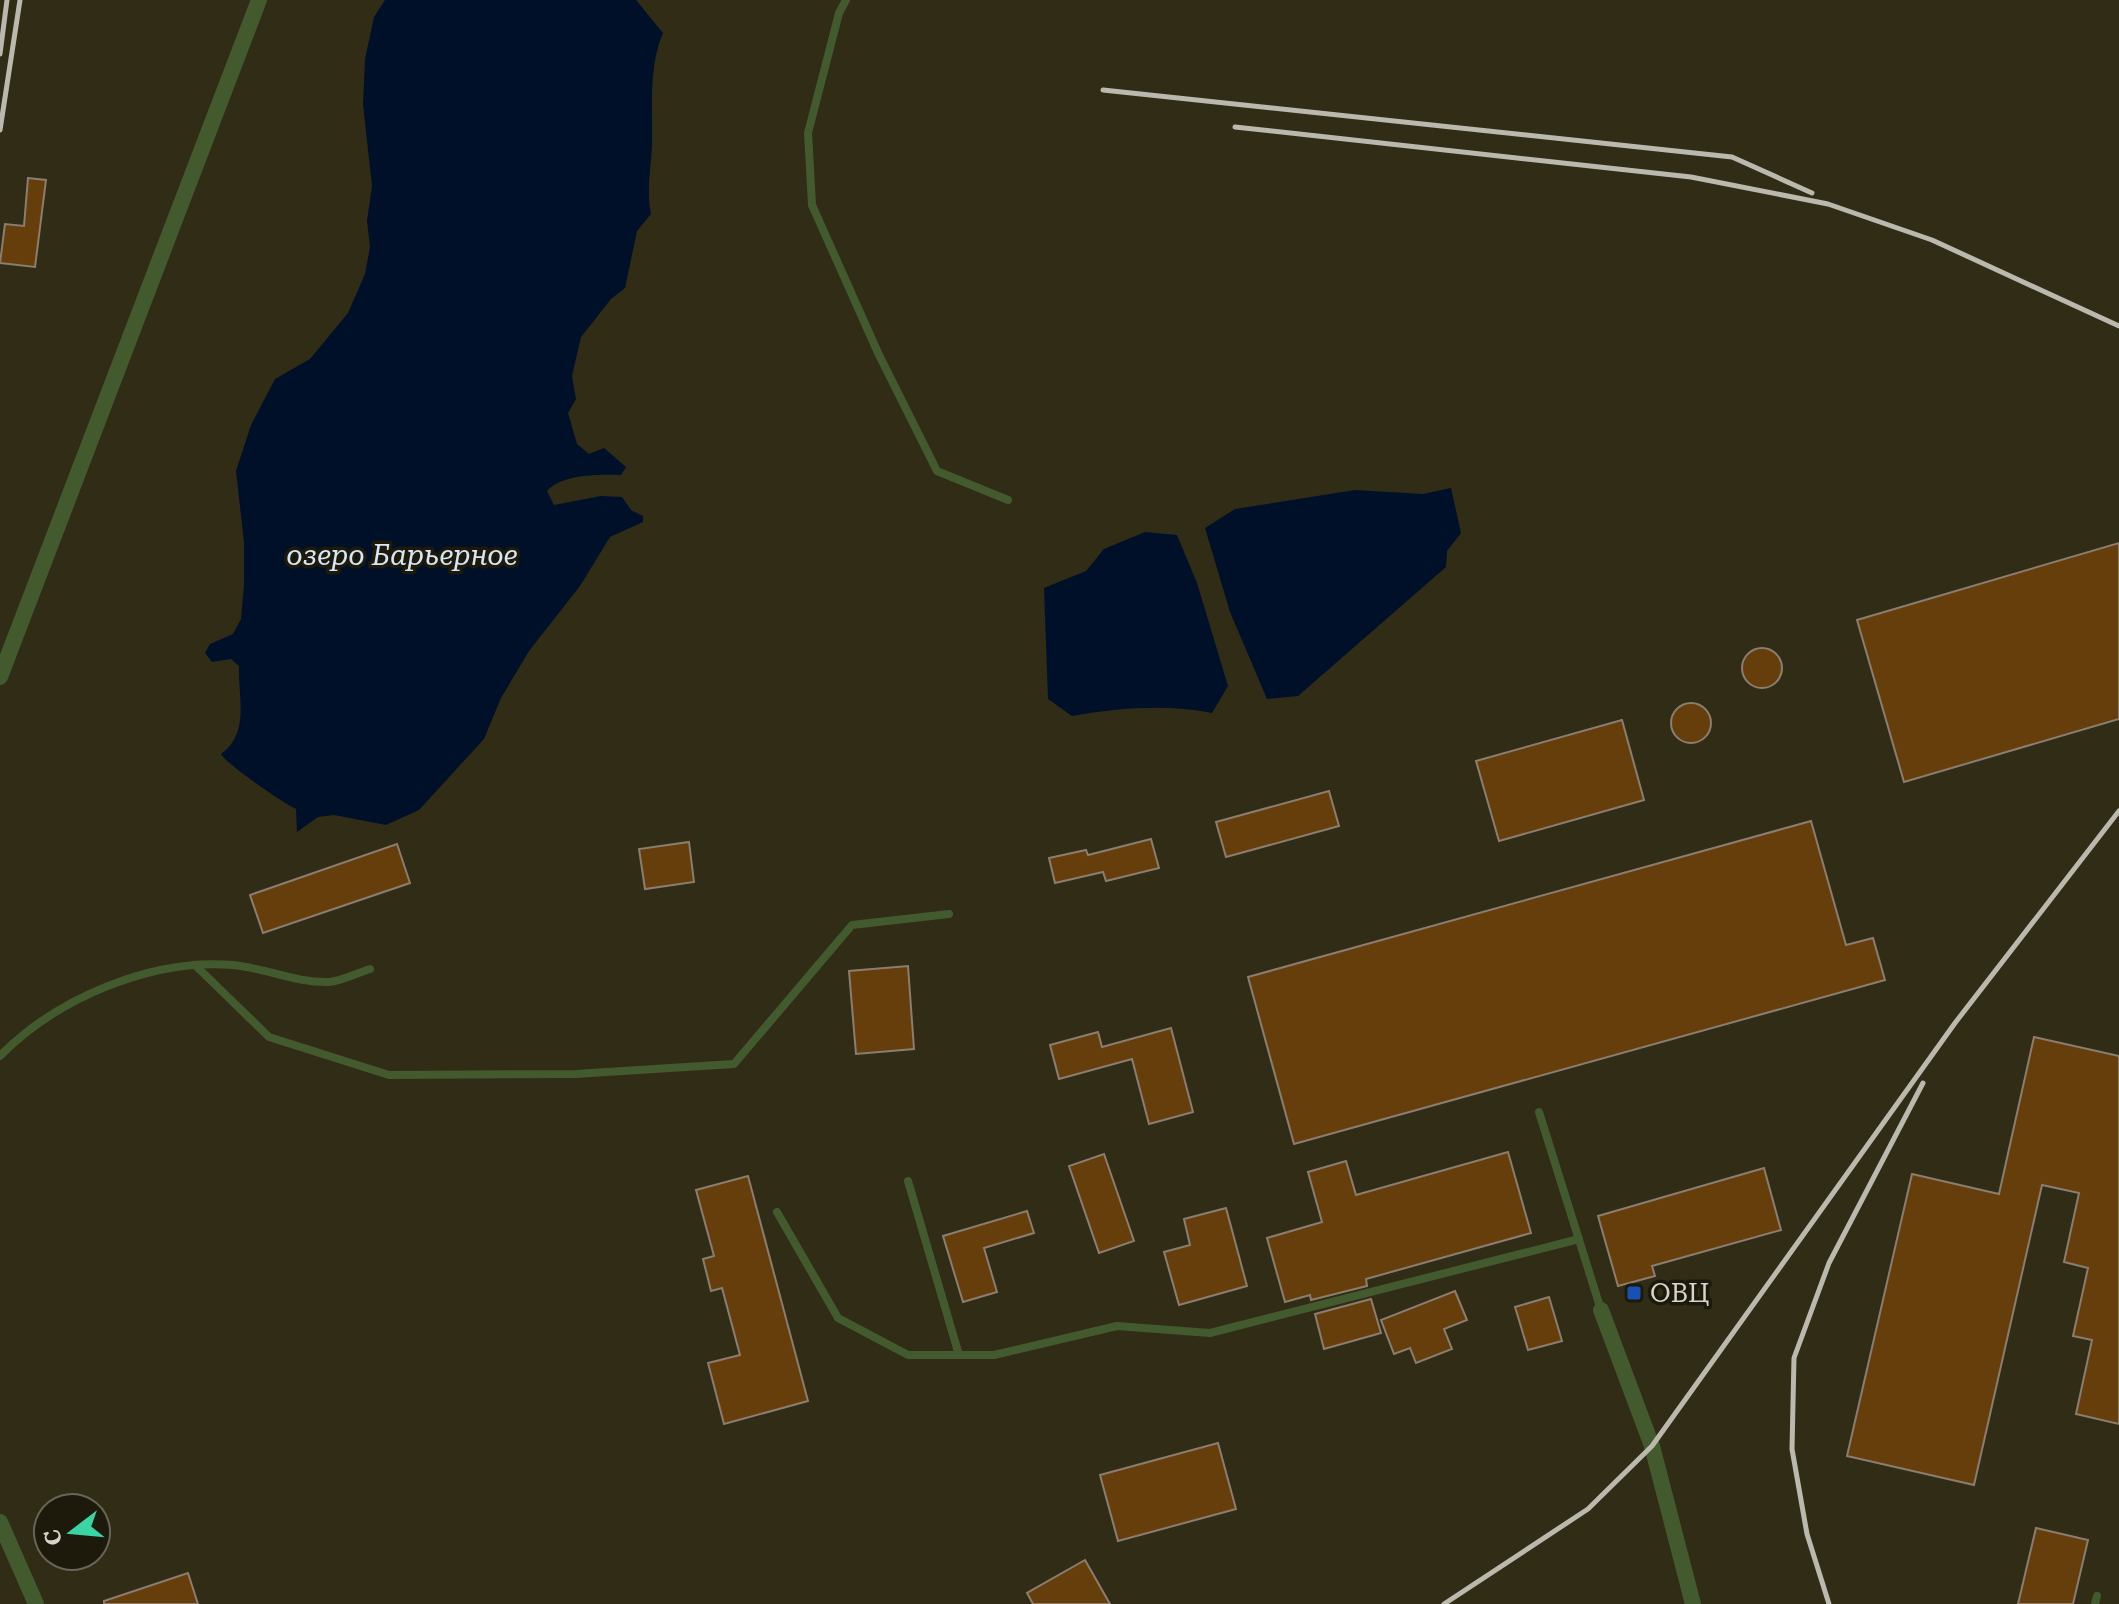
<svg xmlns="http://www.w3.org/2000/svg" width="2119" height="1604" viewBox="0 0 2119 1604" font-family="'Roboto Serif',serif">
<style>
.built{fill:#312c16;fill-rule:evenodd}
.water{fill:#001029}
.building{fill:#663e0c;stroke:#8b7d70;stroke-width:2}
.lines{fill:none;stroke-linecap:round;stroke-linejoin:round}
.service{stroke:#435a2e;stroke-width:8}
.minor{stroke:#435a2e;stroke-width:16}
.rail{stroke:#bbb9ae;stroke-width:5}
.transit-dot{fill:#1a4fb4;stroke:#1d1a0b;stroke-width:3}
.labels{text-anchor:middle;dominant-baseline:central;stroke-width:7;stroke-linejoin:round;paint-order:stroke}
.poi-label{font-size:26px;fill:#d7d5cb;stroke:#1d1a0b;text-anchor:start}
.water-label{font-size:28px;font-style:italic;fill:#d7e6f5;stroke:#1d1a0b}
</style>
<rect width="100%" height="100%" fill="#262314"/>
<!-- built -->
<path class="built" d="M0 0H2119V1604H0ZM48 1508H96V1556H48Z"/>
<!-- water -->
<g class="water">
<path d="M385 0H636L663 33C648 68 653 108 652 145 651 169 646 190 651 214L637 231 625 288 611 299 581 337 572 376 576 399 568 413 577 444 589 454 604 448 626 467 621 475C600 474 561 474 547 491L554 505 601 496 622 497 631 510 643 516V522L610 537 580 586 529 651 501 698 484 739 419 810 386 825 334 815 318 817 297 832 296 809C284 804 224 762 221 754 250 733 238 698 239 666L231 659 212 662 205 653 210 644 233 634 241 619 244 585V542L236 471 251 425 275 379 310 359 348 313 365 274 370 247 367 221 372 186 363 104 365 59 374 17Z"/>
<polygon points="1451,488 1461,533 1447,551 1446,567 1298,696 1267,699 1230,612 1205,528 1235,509 1355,490 1423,494"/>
<path d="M1145 532 1177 535 1197 583 1228 686 1212 713C1165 704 1119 708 1072 716L1048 699 1044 588 1086 571 1104 549Z"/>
</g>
<!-- building -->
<g class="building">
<polygon points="28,178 46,180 35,267 0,263 5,224 24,226"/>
<polygon points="2119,543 2119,719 1904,782 1857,620"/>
<circle cx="1762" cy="668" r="20"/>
<circle cx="1691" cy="723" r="20"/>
<polygon points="1622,720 1644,800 1499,841 1476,761"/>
<polygon points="1329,791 1339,826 1226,857 1216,822"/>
<polygon points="1811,821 1846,945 1873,938 1885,980 1294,1144 1248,977"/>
<polygon points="1151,839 1159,868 1106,881 1103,872 1055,883 1049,858 1086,850 1088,855"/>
<polygon points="689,842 694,882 645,889 639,849"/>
<polygon points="397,844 410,883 263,933 250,895"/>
<polygon points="908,966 914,1049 856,1054 849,971"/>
<polygon points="1171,1028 1193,1112 1149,1124 1132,1059 1059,1079 1050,1045 1098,1032 1102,1047"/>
<polygon points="2034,1037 2119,1056 2119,1424 2076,1414 2092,1340 2073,1336 2088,1268 2064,1262 2079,1193 2042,1185 1974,1485 1847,1456 1912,1174 1999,1194"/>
<polygon points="1508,1152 1531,1233 1366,1279 1367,1286 1311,1300 1310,1295 1285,1302 1267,1238 1322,1222 1308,1172 1346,1161 1356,1195"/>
<polygon points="1104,1154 1134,1241 1099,1253 1069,1166"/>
<polygon points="1764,1168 1781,1230 1652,1266 1655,1276 1618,1286 1598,1216"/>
<polygon points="748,1176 808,1401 724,1424 708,1363 740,1355 722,1288 711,1291 703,1259 714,1256 696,1190"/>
<polygon points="1226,1208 1247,1286 1179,1305 1164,1252 1190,1245 1184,1219"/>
<polygon points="1027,1211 1034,1233 984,1248 997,1292 963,1302 943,1236"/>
<polygon points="1455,1291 1467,1320 1444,1329 1452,1349 1416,1363 1410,1348 1394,1354 1381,1320"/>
<polygon points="1549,1297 1562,1341 1528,1350 1515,1307"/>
<polygon points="1371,1299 1381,1333 1324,1349 1315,1314"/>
<polygon points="1218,1443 1236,1509 1118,1541 1100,1475"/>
<polygon points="2036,1528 2088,1540 2073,1604 2018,1604"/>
<polygon points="1085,1560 1110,1604 1033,1604 1027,1593"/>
<polygon points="188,1573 198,1604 104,1604 104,1601"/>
</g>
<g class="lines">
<!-- service -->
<g class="service">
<polyline points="846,0 839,13 808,133 812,205 879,355 937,471 1008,500"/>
<polyline points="195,965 269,1037 389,1075 575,1074 734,1064 852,925 949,914"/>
<path d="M0 1056C57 998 152 958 233 965 265 968 296 983 329 982 342 981 357 973 370 969"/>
<polyline points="1539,1112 1601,1310"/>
<polyline points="908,1181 959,1355"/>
<polyline points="777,1212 838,1318 908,1355 994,1355 1117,1326 1210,1333 1579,1239"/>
<polyline points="2095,1604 2097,1596"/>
</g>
<!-- minor -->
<g class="minor">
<polyline points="0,677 259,0"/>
<polyline points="1601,1310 1652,1446 1693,1604"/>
<polyline points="0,1522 36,1604"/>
</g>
<!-- rail -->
<g class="rail">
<polyline points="0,54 7,0"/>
<polyline points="1103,90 1732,157 1812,193"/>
<polyline points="1235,127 1691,177 1828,204 1932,240 2119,326"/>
<polyline points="0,130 20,0"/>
<polyline points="1444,1604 1588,1509 1652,1446 1955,1023 2119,811"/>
<polyline points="1829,1604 1807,1534 1792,1449 1794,1358 1829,1263 1923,1083"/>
</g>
</g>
<!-- markers -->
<rect class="transit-dot" x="1626" y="1285" width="16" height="16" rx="4"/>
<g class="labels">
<!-- poi labels -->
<g class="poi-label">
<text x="1650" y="1293">ОВЦ</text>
</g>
<!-- water labels -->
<g class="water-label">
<text x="402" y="555">озеро Барьерное</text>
</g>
</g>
<!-- north arrow -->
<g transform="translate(72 1532) rotate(254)"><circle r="38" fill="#1d1a0b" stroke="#676558" stroke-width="2"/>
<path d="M0-6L14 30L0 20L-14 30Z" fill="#3bd4a4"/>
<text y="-12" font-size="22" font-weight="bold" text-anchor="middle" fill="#d7d5cb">С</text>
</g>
</svg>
